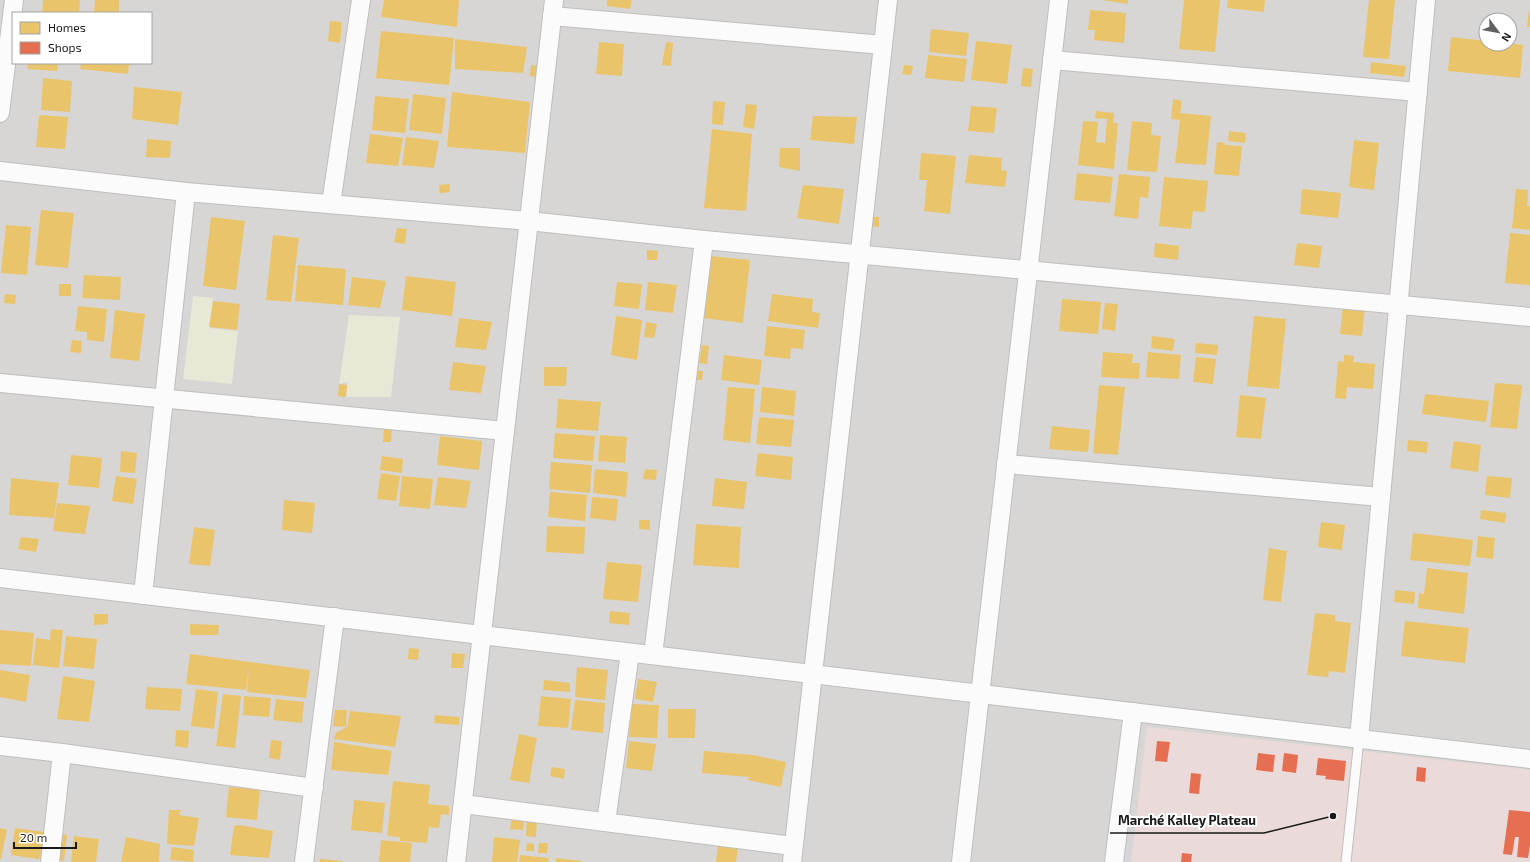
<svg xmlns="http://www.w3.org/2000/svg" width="1530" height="862" viewBox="0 0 1530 862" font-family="'Exo 2',sans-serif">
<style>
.residential{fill:#d8d6d4;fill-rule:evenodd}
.commercial{fill:#eadad9}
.farmland{fill:#e8e8d7}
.homes{fill:#e9c46a}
.shops{fill:#e76f51}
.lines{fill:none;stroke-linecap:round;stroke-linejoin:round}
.service-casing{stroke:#c0bebd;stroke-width:11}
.minor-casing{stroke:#c0bebd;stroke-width:20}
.service{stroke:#fcfbfb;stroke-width:9}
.minor{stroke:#fcfbfb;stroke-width:18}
.leader{fill:none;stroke:#1a1a1a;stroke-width:1.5}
.callout-dot{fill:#1a1a1a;stroke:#fff;stroke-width:1.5}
.callout-label{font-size:13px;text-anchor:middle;font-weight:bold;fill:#1a1a1a;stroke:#fff;stroke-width:4;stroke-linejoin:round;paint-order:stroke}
</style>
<rect width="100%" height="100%" fill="#e9e6e3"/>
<!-- residential -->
<path class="residential" d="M0 0H1530V862H0ZM13 13H151V63H13ZM1486 20H1510V44H1486Z"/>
<!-- commercial -->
<polygon class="commercial" points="1147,727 1530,770 1530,862 1131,862"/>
<!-- farmland -->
<g class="farmland">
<polygon points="193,296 213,298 210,328 238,331 232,384 183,379"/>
<polygon points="349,315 400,317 391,397 346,397 347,382 339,384"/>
</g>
<!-- homes -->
<g class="homes">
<polygon points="43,0 80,0 79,13 42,13"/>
<polygon points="95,0 119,0 119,13 94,13"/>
<polygon points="384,0 459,0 457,27 381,17"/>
<polygon points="607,0 632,0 630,9 607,6"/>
<polygon points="1102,0 1128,0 1128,4"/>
<polygon points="1184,0 1220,0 1215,52 1179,49"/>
<polygon points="1228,0 1265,0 1264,12 1227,8"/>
<polygon points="1369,0 1395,0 1389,59 1363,57"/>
<polygon points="1090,10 1126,13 1124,43 1094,40 1095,30 1088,30"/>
<polygon points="1529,11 1530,11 1530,27 1527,27"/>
<polygon points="330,21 342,22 340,43 328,41"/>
<polygon points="931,29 969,33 966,56 929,52"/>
<polygon points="381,31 454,38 449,85 376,78"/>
<polygon points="1451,37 1486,41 1486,44 1510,43 1523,45 1520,78 1448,71"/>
<polygon points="455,39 527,47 523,73 455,69"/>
<polygon points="976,41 1012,45 1007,84 971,80"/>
<polygon points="599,42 624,44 622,76 596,74"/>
<polygon points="666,42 673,43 671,66 662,65"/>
<polygon points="928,55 967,59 964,82 925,78"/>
<polygon points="1371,62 1406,66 1404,77 1370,73"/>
<polygon points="28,63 58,63 57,71 27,69"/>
<polygon points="81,63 129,63 128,74 80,69"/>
<polygon points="531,65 539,66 538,77 530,76"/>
<polygon points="904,65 913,66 911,75 902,74"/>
<polygon points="1023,68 1033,69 1031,87 1021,86"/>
<polygon points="43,78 72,81 70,112 41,110"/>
<polygon points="134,87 182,92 178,125 132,119"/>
<polygon points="452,92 530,102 525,153 447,147"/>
<polygon points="413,94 446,98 442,134 409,130"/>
<polygon points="375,96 409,99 405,133 372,130"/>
<polygon points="1173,99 1182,101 1180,113 1211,116 1206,165 1175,163 1180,120 1171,119"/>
<polygon points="713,101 725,102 723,125 712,124"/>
<polygon points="746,104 757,105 754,129 743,127"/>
<polygon points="971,106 997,108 994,133 968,131"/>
<polygon points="1096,111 1114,113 1113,123 1118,123 1114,169 1078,165 1083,121 1098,122 1096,142 1105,143 1107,119 1095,118"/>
<polygon points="39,115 68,117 65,149 36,147"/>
<polygon points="813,116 857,117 854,144 810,140"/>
<polygon points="1132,121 1152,123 1151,135 1161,136 1157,172 1127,170"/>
<polygon points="712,129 752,134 746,211 704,208"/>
<polygon points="1229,131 1246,133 1245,143 1228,141"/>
<polygon points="370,134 403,138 398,166 366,163"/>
<polygon points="406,137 439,141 434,168 402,165"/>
<polygon points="147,139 171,141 170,158 146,157"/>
<polygon points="1354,140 1379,143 1374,190 1349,187"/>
<polygon points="1217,142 1225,143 1225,145 1242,146 1239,176 1214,174"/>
<polygon points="780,148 800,148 800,171 779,167"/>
<polygon points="921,153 956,156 950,214 924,211 927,180 919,180"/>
<polygon points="969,155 1002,158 1001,170 1007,171 1005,187 965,183"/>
<polygon points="1077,173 1113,177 1110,203 1074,200"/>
<polygon points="1119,174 1150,177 1148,198 1140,197 1138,219 1114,216"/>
<polygon points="1164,177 1208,181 1205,212 1193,211 1191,229 1159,226"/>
<polygon points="450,184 450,192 440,193 439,185"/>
<polygon points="803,185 844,189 839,224 797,218"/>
<polygon points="1302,189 1341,193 1338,218 1300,214"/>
<polygon points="1516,189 1528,190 1527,206 1530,206 1530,230 1512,228"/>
<polygon points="41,210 74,213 68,268 35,265"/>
<polygon points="211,217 245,221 236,290 203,286"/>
<polygon points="869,217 879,217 879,227 869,226"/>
<polygon points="6,225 31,227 27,275 1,273"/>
<polygon points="397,228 407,229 405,244 394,242"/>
<polygon points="1510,233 1530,235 1530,285 1505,283"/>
<polygon points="273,235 299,238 291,302 266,300"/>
<polygon points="1155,243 1179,246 1178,260 1154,257"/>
<polygon points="1297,243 1322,246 1319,268 1294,265"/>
<polygon points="647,250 658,251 657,260 647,260"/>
<polygon points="710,256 750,260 743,323 703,318"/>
<polygon points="298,265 346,269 343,305 295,301"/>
<polygon points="84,275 121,277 120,300 82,298"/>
<polygon points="406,276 456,282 452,316 402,310"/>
<polygon points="352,277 386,281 380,308 348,305"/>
<polygon points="617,282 642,284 639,309 614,306"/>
<polygon points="648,282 677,285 673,313 645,310"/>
<rect x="59" y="284" width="12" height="12"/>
<polygon points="5,294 16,295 15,304 4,303"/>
<polygon points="772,294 813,299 812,312 820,313 818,328 768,321"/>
<polygon points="1062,299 1101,302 1098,334 1059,331"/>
<polygon points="213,301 240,304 237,330 209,327"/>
<polygon points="1105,303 1118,304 1115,331 1102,329"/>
<polygon points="1343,305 1365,307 1362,336 1340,334"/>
<polygon points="78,306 107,309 104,342 87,340 87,332 75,331"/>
<polygon points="115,310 145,314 139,361 110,358"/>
<polygon points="616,316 642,320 637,360 611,355"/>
<polygon points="1254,316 1286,319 1279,389 1247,386"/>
<polygon points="459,318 492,322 486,350 455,347"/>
<polygon points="646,322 657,324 654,338 644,337"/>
<polygon points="767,326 805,330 803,349 791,348 790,359 764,356"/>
<polygon points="1152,336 1175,339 1173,351 1151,348"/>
<polygon points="72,340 82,341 81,353 70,352"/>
<polygon points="1196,343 1218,345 1217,355 1195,353"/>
<polygon points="702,345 709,346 707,364 699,363"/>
<polygon points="1103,352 1133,354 1132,363 1140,363 1139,379 1101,377"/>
<polygon points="1148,352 1181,355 1179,379 1146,377"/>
<polygon points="724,355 762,360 759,385 721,380"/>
<polygon points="1344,355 1354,356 1353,362 1375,364 1373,389 1347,387 1346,399 1335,398 1338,361 1344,362"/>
<polygon points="1196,357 1216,359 1213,384 1193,382"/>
<polygon points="453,362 486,366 481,393 449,390"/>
<polygon points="544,367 567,367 566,386 544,386"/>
<polygon points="698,371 703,371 702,380 697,380"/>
<polygon points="1495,383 1522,385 1517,429 1490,427"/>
<polygon points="339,384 347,385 346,397 338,396"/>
<polygon points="1099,385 1125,387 1118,455 1093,453"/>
<polygon points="728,387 755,389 750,443 723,440"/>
<polygon points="762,387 796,391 794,416 760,412"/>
<polygon points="1425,394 1489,401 1486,422 1422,414"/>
<polygon points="1240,395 1266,398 1261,439 1236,437"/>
<polygon points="558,399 601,402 598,431 556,428"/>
<polygon points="759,417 794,420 791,447 756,444"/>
<polygon points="384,426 392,426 391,442 383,442"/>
<polygon points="1052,426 1090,430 1088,452 1049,449"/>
<polygon points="555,433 595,436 593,461 553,458"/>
<polygon points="600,435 627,437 625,463 598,461"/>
<polygon points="440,436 482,441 479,470 437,465"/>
<polygon points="1408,440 1428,442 1427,453 1407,451"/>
<polygon points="1454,441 1481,445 1478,472 1450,468"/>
<polygon points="121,451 137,453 135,473 120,472"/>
<polygon points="758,453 793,457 791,480 755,476"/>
<polygon points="71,455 102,458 99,488 68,485"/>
<polygon points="382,456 403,459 402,473 380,470"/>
<polygon points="551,462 592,465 590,493 549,489"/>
<polygon points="595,469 628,472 626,497 593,493"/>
<polygon points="645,469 657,470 656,480 643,479"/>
<polygon points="381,473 400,476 396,501 377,499"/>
<polygon points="116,476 137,479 133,504 112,501"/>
<polygon points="402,476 433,479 430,509 399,506"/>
<polygon points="1487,476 1512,478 1510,498 1485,495"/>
<polygon points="438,477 471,481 466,508 434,505"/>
<polygon points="11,478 59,483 54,518 9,515"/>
<polygon points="715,478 747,482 744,509 712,506"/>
<polygon points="550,492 587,495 585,521 548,517"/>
<polygon points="592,497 618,499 616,521 590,518"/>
<polygon points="284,500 315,503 312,533 282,530"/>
<polygon points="57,503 90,506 85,534 53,531"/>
<polygon points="1481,510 1506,513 1505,523 1480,519"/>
<polygon points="639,520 650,520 650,530 639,529"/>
<polygon points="1321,522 1345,525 1342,550 1318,547"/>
<polygon points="696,524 741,527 739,568 693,565"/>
<polygon points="547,526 585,527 584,554 546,552"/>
<polygon points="194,527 215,530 210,566 189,564"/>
<polygon points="1413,533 1473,540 1470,566 1410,560"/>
<polygon points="1478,536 1495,538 1493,559 1476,557"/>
<polygon points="21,537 39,539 36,552 18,549"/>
<polygon points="1269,548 1287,551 1281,602 1263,600"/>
<polygon points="607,562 642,565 638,602 603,599"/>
<polygon points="1427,568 1468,573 1464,614 1418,608 1419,593 1424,594"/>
<polygon points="1395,590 1415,592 1414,604 1394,602"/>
<polygon points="610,611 630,613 629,625 609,623"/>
<polygon points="1315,613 1335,615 1335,621 1351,623 1345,673 1329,671 1328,677 1307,675"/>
<polygon points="94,614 108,614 108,624 94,625"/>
<polygon points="1405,621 1469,628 1465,663 1401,656"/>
<polygon points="190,624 219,625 218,635 190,635"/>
<polygon points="51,629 63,630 59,668 33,665 36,638 50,640"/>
<polygon points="0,630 34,633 31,666 0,664"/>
<polygon points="66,636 97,639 94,669 63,666"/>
<polygon points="409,648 419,649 418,660 408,659"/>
<polygon points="452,653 465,654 463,668 451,668"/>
<polygon points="190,654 310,670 306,698 247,692 249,666 246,690 186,684"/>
<polygon points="577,667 608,670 605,700 575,697"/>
<polygon points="0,670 30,675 26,702 0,697"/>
<polygon points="63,676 95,681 89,722 57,719"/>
<polygon points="638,679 657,682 653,702 635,699"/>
<polygon points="544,680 570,683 570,692 543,690"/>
<polygon points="147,687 182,689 180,711 145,709"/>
<polygon points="196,689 218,692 214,729 191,726"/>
<polygon points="223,694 241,696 235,748 216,746"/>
<polygon points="244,696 271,698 269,717 243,715"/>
<polygon points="541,696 571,699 568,728 538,726"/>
<polygon points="276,699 304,702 302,723 273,720"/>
<polygon points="575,700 605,703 603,733 571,730"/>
<polygon points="631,704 659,705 657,738 629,737"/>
<polygon points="668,709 696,709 695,738 668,738"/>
<polygon points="335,710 347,710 346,727 333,726"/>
<polygon points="350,711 401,716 395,747 334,739 336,733 347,727"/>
<polygon points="435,715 459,717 459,725 434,723"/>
<polygon points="176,730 189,731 188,748 175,746"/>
<polygon points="519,734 537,738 529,783 510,780"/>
<polygon points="271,740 282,741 280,760 269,758"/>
<polygon points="629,741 656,744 652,771 626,768"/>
<polygon points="334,742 392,751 388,775 331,770"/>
<polygon points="704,751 753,755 786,762 781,787 748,780 749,777 702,773"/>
<polygon points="552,767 565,769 564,779 550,776"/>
<polygon points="393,781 430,785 428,804 449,806 449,815 441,814 439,828 429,827 427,843 400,841 400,837 387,836"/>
<polygon points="229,787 260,790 257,820 226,817"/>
<polygon points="354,800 385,803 382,833 351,830"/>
<polygon points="169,810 181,810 179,815 199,818 194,846 167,844"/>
<polygon points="512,818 524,819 523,830 510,829"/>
<polygon points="527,819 537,820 536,837 526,836"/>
<polygon points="239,825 273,831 269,858 230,855 234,826"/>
<polygon points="0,828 7,830 1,859 0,859"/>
<polygon points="15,828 67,835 64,861 40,859 41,846 39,859 11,855"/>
<polygon points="74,836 99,839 96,862 71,862"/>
<polygon points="126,837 160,844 159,862 121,862"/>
<polygon points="494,837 520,840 517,862 492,862"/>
<polygon points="381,840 412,843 410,862 379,862"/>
<polygon points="527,843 534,844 534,851 526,851"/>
<polygon points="539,843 548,843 547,853 538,853"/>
<polygon points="718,844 738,846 736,862 716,862"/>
<polygon points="172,847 194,850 193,862 170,860"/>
<polygon points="520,855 549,858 548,862 519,862"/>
<polygon points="556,858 581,861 581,862 556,862"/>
<polygon points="320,859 342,861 342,862 320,862"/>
</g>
<!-- shops -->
<g class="shops">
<polygon points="1157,741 1170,742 1167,762 1155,761"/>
<polygon points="1258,753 1275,755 1273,772 1256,770"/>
<polygon points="1284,753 1298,755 1296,773 1282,771"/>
<polygon points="1318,758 1346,761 1344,781 1325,779 1326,776 1316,775"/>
<polygon points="1417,767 1426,768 1425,782 1416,781"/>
<polygon points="1191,773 1201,774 1199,794 1189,793"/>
<polygon points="1509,810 1530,812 1530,845 1528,858 1517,857 1519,837 1515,837 1512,855 1503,854"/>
<polygon points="1182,853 1192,854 1191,862 1181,862"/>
</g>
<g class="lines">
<!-- service casing -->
<g class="service-casing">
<polyline id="service" points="1346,862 1359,739"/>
</g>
<!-- minor casing -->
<g class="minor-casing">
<g id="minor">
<polyline points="552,16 883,45"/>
<polyline points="1052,60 1418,92"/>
<polyline points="0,113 14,0"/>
<polyline points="0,171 186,192 529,221 704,240 653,655"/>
<polyline points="331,204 361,0"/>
<polyline points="704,240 1530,317"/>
<polyline points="0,383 505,431"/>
<polyline points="1006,464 1381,497"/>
<polyline points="0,578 1530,759"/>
<polyline points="143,595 186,192"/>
<polyline points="1359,739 1426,0"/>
<polyline points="0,746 62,753 314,788"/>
<polyline points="463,804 793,846"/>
<polyline points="606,822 630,653"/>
<polyline points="50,862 62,753"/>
<polyline points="304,862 335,617"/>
<polyline points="456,862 554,0"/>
<polyline points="792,862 888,0"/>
<polyline points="961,862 1059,0"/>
<polyline points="1114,862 1133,712"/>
</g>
</g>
<!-- service -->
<use href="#service" class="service"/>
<!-- minor -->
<use href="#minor" class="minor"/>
</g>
<!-- callouts -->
<path class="leader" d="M1333 816L1264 833H1110"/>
<circle class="callout-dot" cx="1333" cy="816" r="4"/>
<g class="callout-label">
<text x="1187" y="825">Marché Kalley Plateau</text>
</g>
<!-- legend -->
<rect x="12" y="12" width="140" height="52" fill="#ffffff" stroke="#a3a3a3"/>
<rect x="20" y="22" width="20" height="12" fill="#e9c46a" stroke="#a3a3a3"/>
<text x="48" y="32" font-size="12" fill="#1a1a1a">Homes</text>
<rect x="20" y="42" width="20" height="12" fill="#e76f51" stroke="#a3a3a3"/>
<text x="48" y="52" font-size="12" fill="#1a1a1a">Shops</text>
<!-- north arrow -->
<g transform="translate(1498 32) rotate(122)"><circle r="19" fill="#ffffff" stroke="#a3a3a3"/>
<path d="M0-3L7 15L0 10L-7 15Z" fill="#626160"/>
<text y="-6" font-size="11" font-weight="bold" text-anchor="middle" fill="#1a1a1a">N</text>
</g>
<!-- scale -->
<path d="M14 842v6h62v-6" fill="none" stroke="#1a1a1a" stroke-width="2"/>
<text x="20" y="842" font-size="12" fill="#1a1a1a" stroke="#ffffff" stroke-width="3" paint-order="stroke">20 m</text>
</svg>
